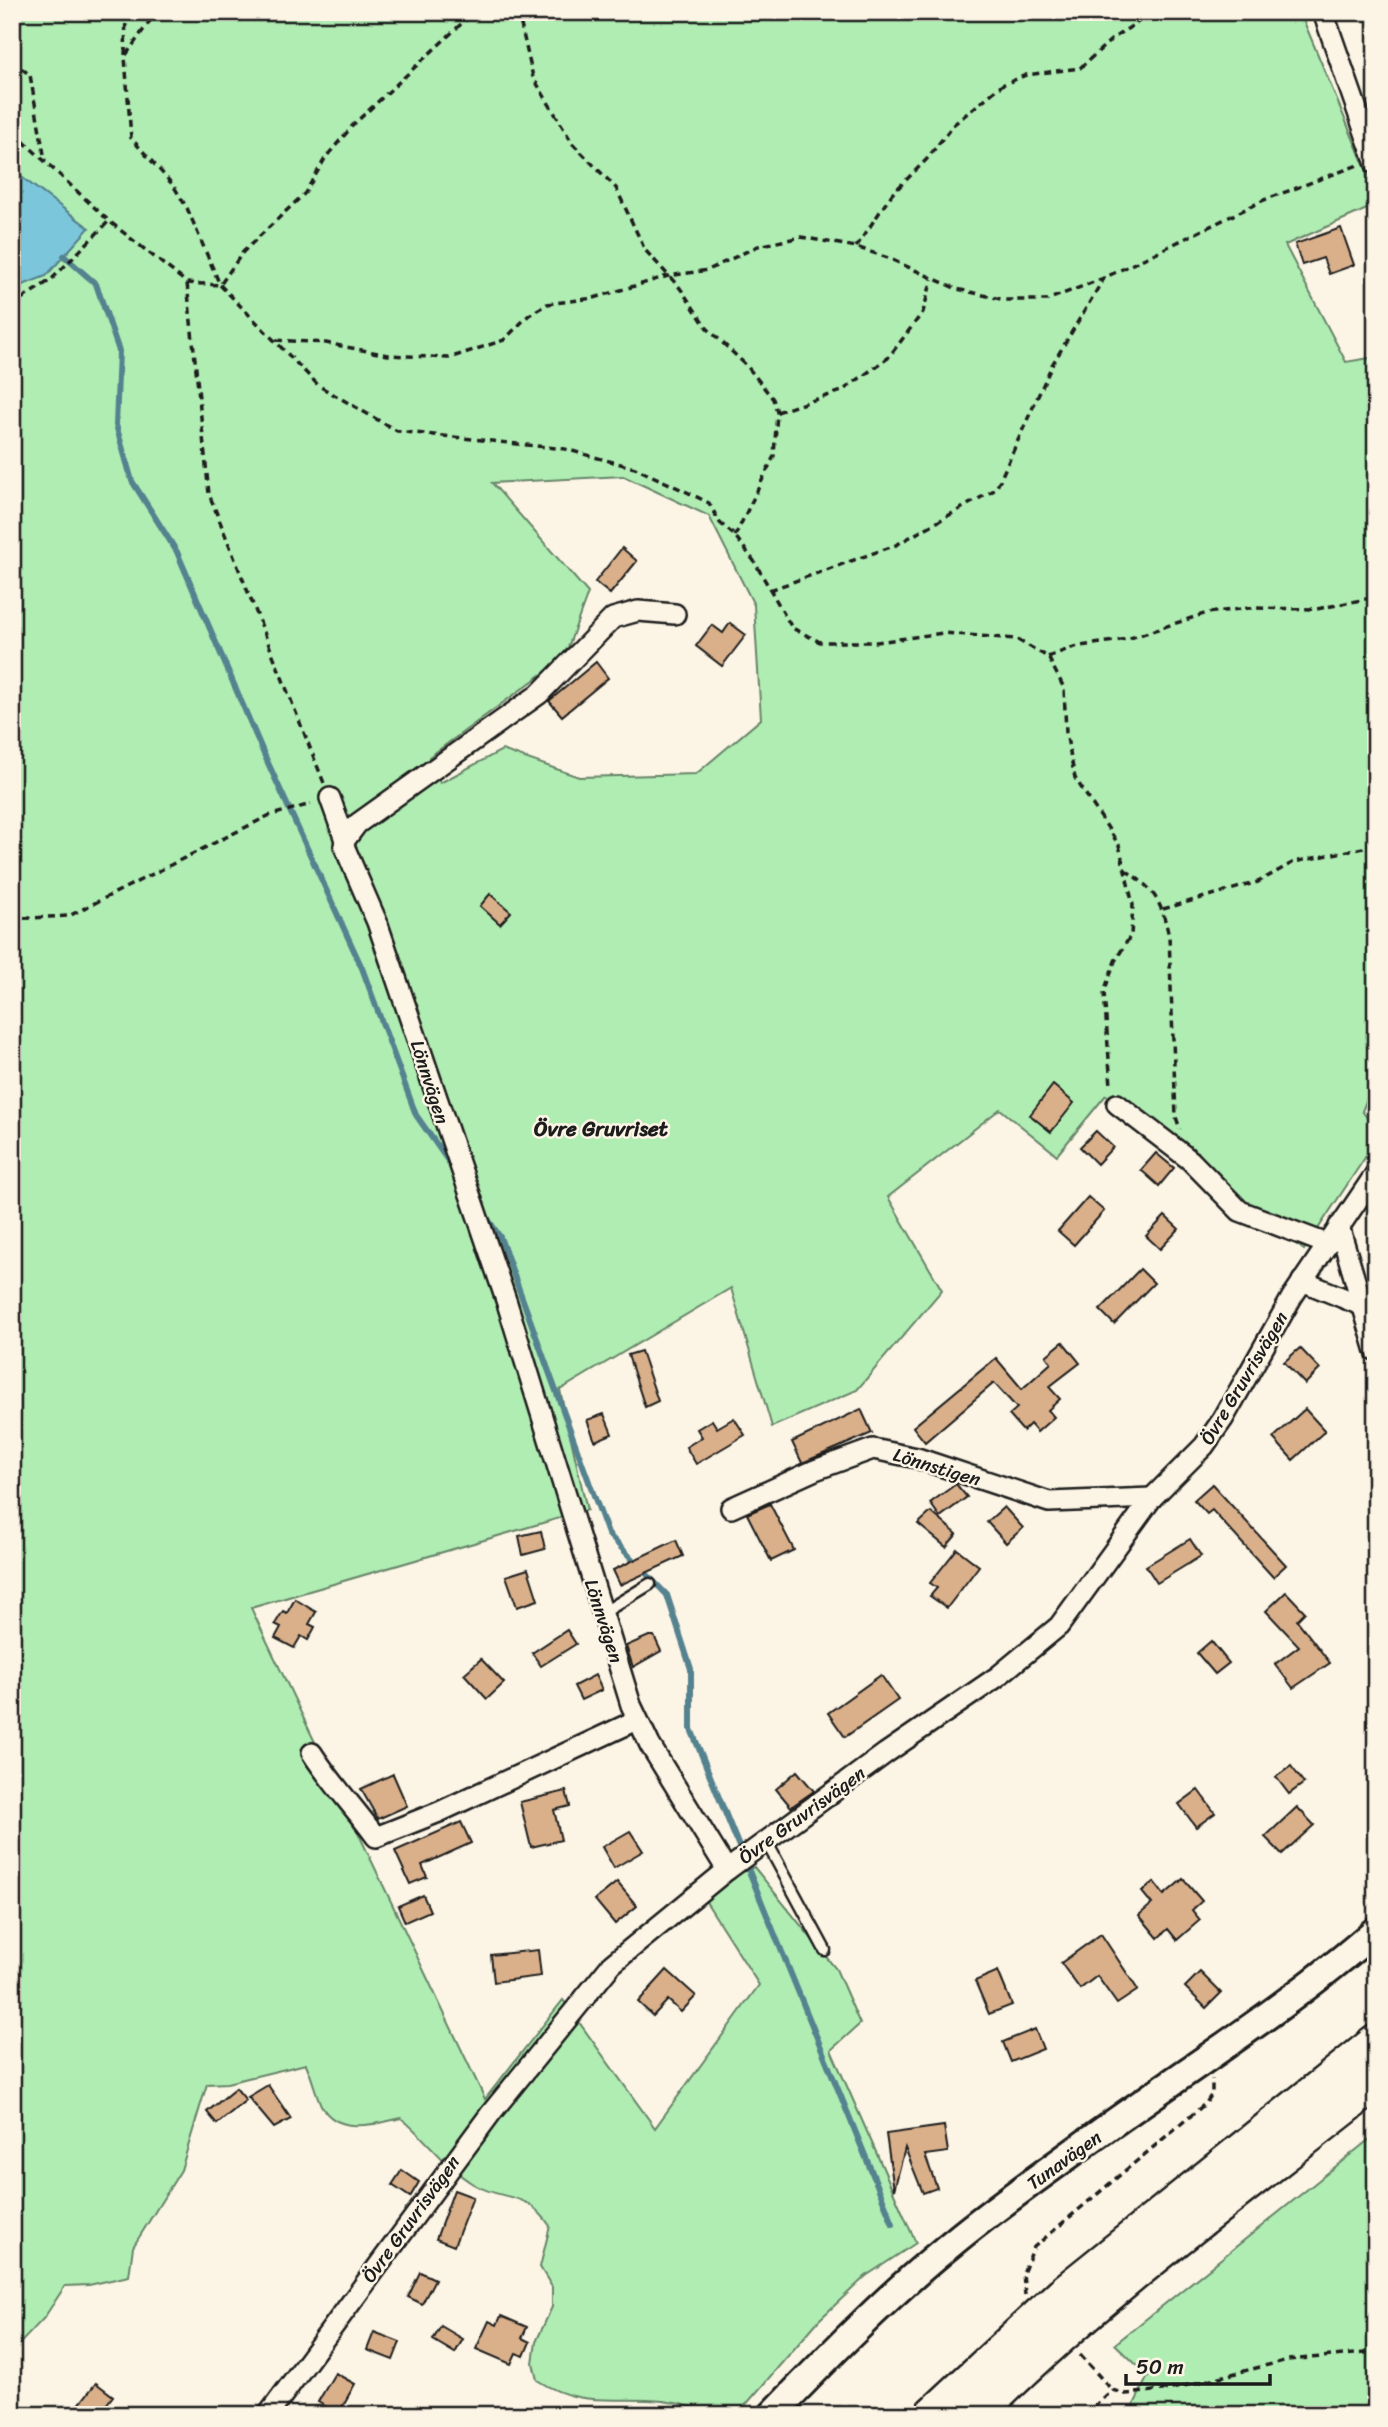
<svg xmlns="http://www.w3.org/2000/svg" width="1388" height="2427" viewBox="0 0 1388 2427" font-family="Sriracha,sans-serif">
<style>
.green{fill:#b0edb3;stroke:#668468;stroke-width:2;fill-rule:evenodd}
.water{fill:#7bc6db;stroke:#55828f;stroke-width:2}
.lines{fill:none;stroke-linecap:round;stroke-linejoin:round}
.stream{stroke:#55828f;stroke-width:6}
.building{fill:#dab08b;stroke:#1c1c1c;stroke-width:2}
.lane-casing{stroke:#1c1c1c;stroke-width:15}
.street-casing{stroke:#1c1c1c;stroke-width:24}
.secondary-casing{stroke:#1c1c1c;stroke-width:32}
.highway-casing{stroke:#1c1c1c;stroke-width:40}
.path{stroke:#1c1c1c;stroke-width:3.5;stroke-dasharray:7 5;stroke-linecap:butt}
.lane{stroke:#fcf5e5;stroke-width:10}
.street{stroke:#fcf5e5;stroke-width:19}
.secondary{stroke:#fcf5e5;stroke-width:26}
.highway{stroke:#fcf5e5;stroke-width:35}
.labels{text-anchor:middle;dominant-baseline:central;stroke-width:5;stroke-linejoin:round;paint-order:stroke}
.street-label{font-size:19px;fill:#1c1c1c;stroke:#fcf5e5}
.neighbourhood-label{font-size:21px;font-weight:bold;fill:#1c1c1c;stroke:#fcf5e5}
</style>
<rect width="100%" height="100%" fill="#fcf5e5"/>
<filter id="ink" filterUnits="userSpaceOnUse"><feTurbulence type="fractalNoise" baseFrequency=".0143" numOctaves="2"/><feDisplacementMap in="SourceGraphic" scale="14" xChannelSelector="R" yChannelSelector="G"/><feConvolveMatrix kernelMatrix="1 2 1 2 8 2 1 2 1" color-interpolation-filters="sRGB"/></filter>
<g filter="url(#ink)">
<!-- green -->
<g class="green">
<path d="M12 12H1300L1376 193V205L1285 245 1346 362 1376 357V1077L1362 1111 1376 1129V1141L1304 1250 1106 1095 1057 1155 1000 1109 888 1197 942 1290 857 1390 772 1427 731 1288 560 1390 587 1510 251 1608 485 2099 563 2000 655 2128 759 1985 703 1897 728 1878 754 1867 836 1969 860 2024 831 2050 916 2243 866 2276 819 2320 737 2415C711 2415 689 2404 663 2401 614 2396 581 2409 537 2380L533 2363 536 2342 552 2307V2287L540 2267 550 2226C524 2188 506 2203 473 2184 445 2167 426 2138 401 2118 376 2124 337 2136 321 2105 315 2092 312 2077 306 2064L227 2083 207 2084 181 2170 133 2247 129 2276 89 2285 65 2286 44 2318 12 2352V289L46 276 89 228 12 170ZM623 476 709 516 754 605 761 719 696 774 579 777 502 750 440 783 429 757 564 658 588 593 492 483Z"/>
<polygon points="1376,2134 1376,2415 1129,2415 1148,2376 1115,2344"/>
</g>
<!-- water -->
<polygon class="water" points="12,170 89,228 46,276 12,289"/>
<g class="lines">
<!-- stream -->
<g class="stream">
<polyline points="64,256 96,284 119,351 116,425 132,481 177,552 263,752 362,968 416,1115 453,1168"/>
<polyline points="485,1215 500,1237 608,1534 667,1595 691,1669 691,1729 893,2224"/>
</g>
</g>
<!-- building -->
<g class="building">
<polygon points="1341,228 1354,265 1329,274 1323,258 1302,265 1295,244"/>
<polygon points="622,548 637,561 610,594 595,582"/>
<polygon points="730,623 746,635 722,666 696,646 712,625 723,633"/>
<polygon points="596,662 608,678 562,716 549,701"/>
<polygon points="490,894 511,912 500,924 480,906"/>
<polygon points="1053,1085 1074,1103 1051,1132 1030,1115"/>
<polygon points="1096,1131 1113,1147 1097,1164 1080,1147"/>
<polygon points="1156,1153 1174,1168 1159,1186 1141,1170"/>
<polygon points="1088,1197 1104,1211 1074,1245 1058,1231"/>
<polygon points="1165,1216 1179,1229 1160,1249 1146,1236"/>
<polygon points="1140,1269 1154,1283 1114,1324 1100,1310"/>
<polygon points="1063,1342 1080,1363 1049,1387 1060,1399 1048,1410 1054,1417 1037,1432 1030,1424 1023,1431 1009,1415 1017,1408 994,1383 925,1442 913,1427 996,1358 1022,1389 1051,1363 1046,1356"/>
<polygon points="1300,1348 1320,1369 1305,1384 1284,1362"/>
<polygon points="641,1351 658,1401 645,1407 628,1355"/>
<polygon points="861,1409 872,1433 802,1463 792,1442"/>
<polygon points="1305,1409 1325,1431 1293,1460 1273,1438"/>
<polygon points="604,1414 612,1434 595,1441 587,1420"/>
<polygon points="734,1418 745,1435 696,1464 686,1447 702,1437 697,1429 712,1420 717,1428"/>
<polygon points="956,1484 967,1497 940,1517 930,1503"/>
<polygon points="1212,1484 1286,1565 1273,1577 1212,1510 1207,1514 1194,1500"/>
<polygon points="770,1504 794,1550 771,1561 747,1514"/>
<polygon points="1004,1507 1023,1528 1006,1543 987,1522"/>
<polygon points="931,1512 957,1534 946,1547 918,1524"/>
<polygon points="541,1531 545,1549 523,1555 519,1536"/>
<polygon points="1190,1539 1201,1556 1157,1583 1146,1566"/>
<polygon points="676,1540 683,1556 620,1585 613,1570"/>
<polygon points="957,1549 979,1566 947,1608 930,1596 937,1588 930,1583"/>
<polygon points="528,1569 538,1600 517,1607 506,1576"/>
<polygon points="1286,1592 1305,1612 1297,1620 1330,1663 1293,1688 1275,1664 1299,1646 1266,1611"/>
<polygon points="295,1599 316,1612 309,1624 315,1627 308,1640 301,1636 294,1648 275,1638 281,1627 275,1624 283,1611 287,1613"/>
<polygon points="567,1630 576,1644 541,1666 532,1653"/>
<polygon points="649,1636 654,1636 661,1651 633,1667 626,1646"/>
<polygon points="1211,1641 1229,1663 1215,1674 1197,1653"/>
<polygon points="481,1659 504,1683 487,1699 464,1674"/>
<polygon points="595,1675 602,1690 581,1700 574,1686"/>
<polygon points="881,1675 898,1700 845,1737 828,1713"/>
<polygon points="1291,1766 1304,1783 1289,1794 1276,1777"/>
<polygon points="797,1771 814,1791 791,1807 776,1789"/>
<polygon points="393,1774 407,1806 378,1819 361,1789"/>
<polygon points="1198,1790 1215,1813 1196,1827 1179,1804"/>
<polygon points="566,1791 570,1806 554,1810 561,1840 531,1847 520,1802"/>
<polygon points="1297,1807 1314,1825 1282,1854 1265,1837"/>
<polygon points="461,1822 471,1843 422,1865 427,1877 410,1884 395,1851"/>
<polygon points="630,1831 643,1851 614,1868 602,1847"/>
<polygon points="1183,1879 1202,1901 1192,1910 1200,1920 1177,1940 1168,1929 1158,1938 1139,1915 1152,1904 1142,1892 1154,1882 1164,1895"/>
<polygon points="617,1882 637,1906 615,1924 595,1900"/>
<polygon points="423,1895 430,1911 405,1922 398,1906"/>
<polygon points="1101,1934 1138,1990 1117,2004 1097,1976 1080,1989 1061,1963"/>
<polygon points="538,1950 541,1976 494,1982 491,1955"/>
<polygon points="667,1970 696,1996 681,2012 668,2000 653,2016 638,2002"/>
<polygon points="998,1971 1012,2005 989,2014 975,1981"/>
<polygon points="1200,1972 1221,1993 1206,2008 1185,1987"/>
<polygon points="1035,2029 1043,2049 1011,2062 1003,2042"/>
<polygon points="268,2085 291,2119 274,2128 248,2097"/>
<polygon points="236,2088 246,2100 217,2124 207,2112"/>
<polygon points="944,2126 948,2152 925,2155 937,2188 923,2193 905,2148 894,2190 886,2134"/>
<polygon points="402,2170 419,2182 410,2197 392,2185"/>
<polygon points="454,2190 473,2197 454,2246 436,2239"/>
<polygon points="420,2272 435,2279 422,2304 408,2297"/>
<polygon points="501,2316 527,2327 522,2338 530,2342 524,2356 516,2353 511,2364 476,2349 489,2321 497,2325"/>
<polygon points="441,2326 463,2339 455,2353 433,2340"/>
<polygon points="374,2332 400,2342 393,2360 367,2350"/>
<polygon points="335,2373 355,2384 338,2414 318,2402"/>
<polygon points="96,2383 113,2396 98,2415 71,2415"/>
</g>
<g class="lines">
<!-- lane casing -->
<g class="lane-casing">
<g id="lane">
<polyline points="601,1614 650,1584"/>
<polyline points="766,1841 825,1950"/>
</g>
</g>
<!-- street casing -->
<g class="street-casing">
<g id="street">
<polyline points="1323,12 1376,164"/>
<polyline points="675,614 638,611 613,618 539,694 357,824 345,840 344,846 377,922 507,1303 631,1705 650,1745 727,1870"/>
<polyline points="330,798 345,840"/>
<polyline points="1117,1104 1190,1160 1240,1211 1327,1244"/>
<polyline points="1339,1226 1376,1351"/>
<polyline points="1302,1281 1363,1306"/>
<polyline points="731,1508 815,1470 873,1449 917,1458 1049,1502 1152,1498"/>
<path d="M312 1753C331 1783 355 1808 376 1837L439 1812 637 1720"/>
<polyline points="268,2415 491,2113 612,1964 727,1870 886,1753 997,1677 1059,1626 1152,1498 1204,1446 1223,1419 1292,1297 1376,1173"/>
</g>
</g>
<!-- secondary casing -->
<g class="secondary-casing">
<path id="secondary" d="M772 2415C828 2357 883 2300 945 2249 986 2214 1032 2182 1076 2150 1176 2076 1283 2012 1376 1930"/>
</g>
<!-- highway casing -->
<g class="highway-casing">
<g id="highway">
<polyline points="933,2415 1063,2294 1376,2043"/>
<path d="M976 2415C1098 2292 1241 2190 1376 2082"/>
</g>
</g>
<!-- path -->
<g class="path">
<polyline points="126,12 125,57 131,138 173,185 187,208 220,285 319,386 397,431 565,449 635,468 687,492 709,503 720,523 735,536 754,561 792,628 820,642 877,642 943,633 1016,639 1048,657 1064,688 1066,733 1075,778 1119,845 1133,905 1131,935 1115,961 1104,992 1111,1086"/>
<polyline points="518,12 533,77 573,144 616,188 645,250 680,288 707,328 747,366 773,399 777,412 774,456 735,536"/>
<polyline points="126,55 156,12"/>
<polyline points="12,61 30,75 45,160"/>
<polyline points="12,136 22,140 109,221"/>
<polyline points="856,247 892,194 927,159 953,125 1002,85 1026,75 1080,68 1112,39 1153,12"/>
<polyline points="187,283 209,494 324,783"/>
<polyline points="12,305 51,280 109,221 187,283 220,285 243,252 305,193 326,157 354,124 474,12"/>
<polyline points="276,340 326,343 388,355 449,358 504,340 529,315 547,304 594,298 668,276 708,270 758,246 801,237 856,247 888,258 957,289 1005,300 1047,300 1104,278"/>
<polyline points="777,412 842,391 888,358 923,312 932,279"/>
<polyline points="770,590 896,545 996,489 1052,365 1104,278 1264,200 1358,165"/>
<polyline points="1048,657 1074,647 1127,639 1207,613 1249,608 1317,609 1376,597"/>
<path d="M1125 870C1155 889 1161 901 1169 936L1176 1117 1180 1129"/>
<polyline points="1163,909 1258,882 1294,862 1363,848 1376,842"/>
<polyline points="12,919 69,916 268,816 311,804"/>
<polyline points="1025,2295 1023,2273 1034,2247 1206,2103 1212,2094 1212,2079"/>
<polyline points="1080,2355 1112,2390 1126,2394 1172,2389 1288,2360 1376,2352"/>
<polyline points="1085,2415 1112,2390"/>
</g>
<!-- lane -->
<use href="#lane" class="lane"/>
<!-- street -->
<use href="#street" class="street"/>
<!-- secondary -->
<use href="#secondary" class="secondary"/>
<!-- highway -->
<use href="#highway" class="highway"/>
</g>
</g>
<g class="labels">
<!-- street labels -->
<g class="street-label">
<text transform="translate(430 1082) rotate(72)">Lönnvägen</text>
<text transform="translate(1244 1378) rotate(-59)">Övre Gruvrisvägen</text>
<text transform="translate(937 1467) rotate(17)">Lönnstigen</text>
<text transform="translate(604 1621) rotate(72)">Lönnvägen</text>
<text transform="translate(802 1815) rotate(-36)">Övre Gruvrisvägen</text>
<text transform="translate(1064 2160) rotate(-36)">Tunavägen</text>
<text transform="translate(411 2219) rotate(-54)">Övre Gruvrisvägen</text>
</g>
<!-- neighbourhood labels -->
<g class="neighbourhood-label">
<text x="601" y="1129">Övre Gruvriset</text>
</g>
</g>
<!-- margin -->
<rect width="1388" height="2427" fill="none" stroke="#fcf5e5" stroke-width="42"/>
<rect x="21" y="21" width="1346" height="2385" fill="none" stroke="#1c1c1c" stroke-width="2.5" filter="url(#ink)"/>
<!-- scale -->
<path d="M1126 2374v10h144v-10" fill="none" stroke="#1c1c1c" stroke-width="3.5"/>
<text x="1136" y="2374" font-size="21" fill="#1c1c1c" stroke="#fcf5e5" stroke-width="5" paint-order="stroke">50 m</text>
</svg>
